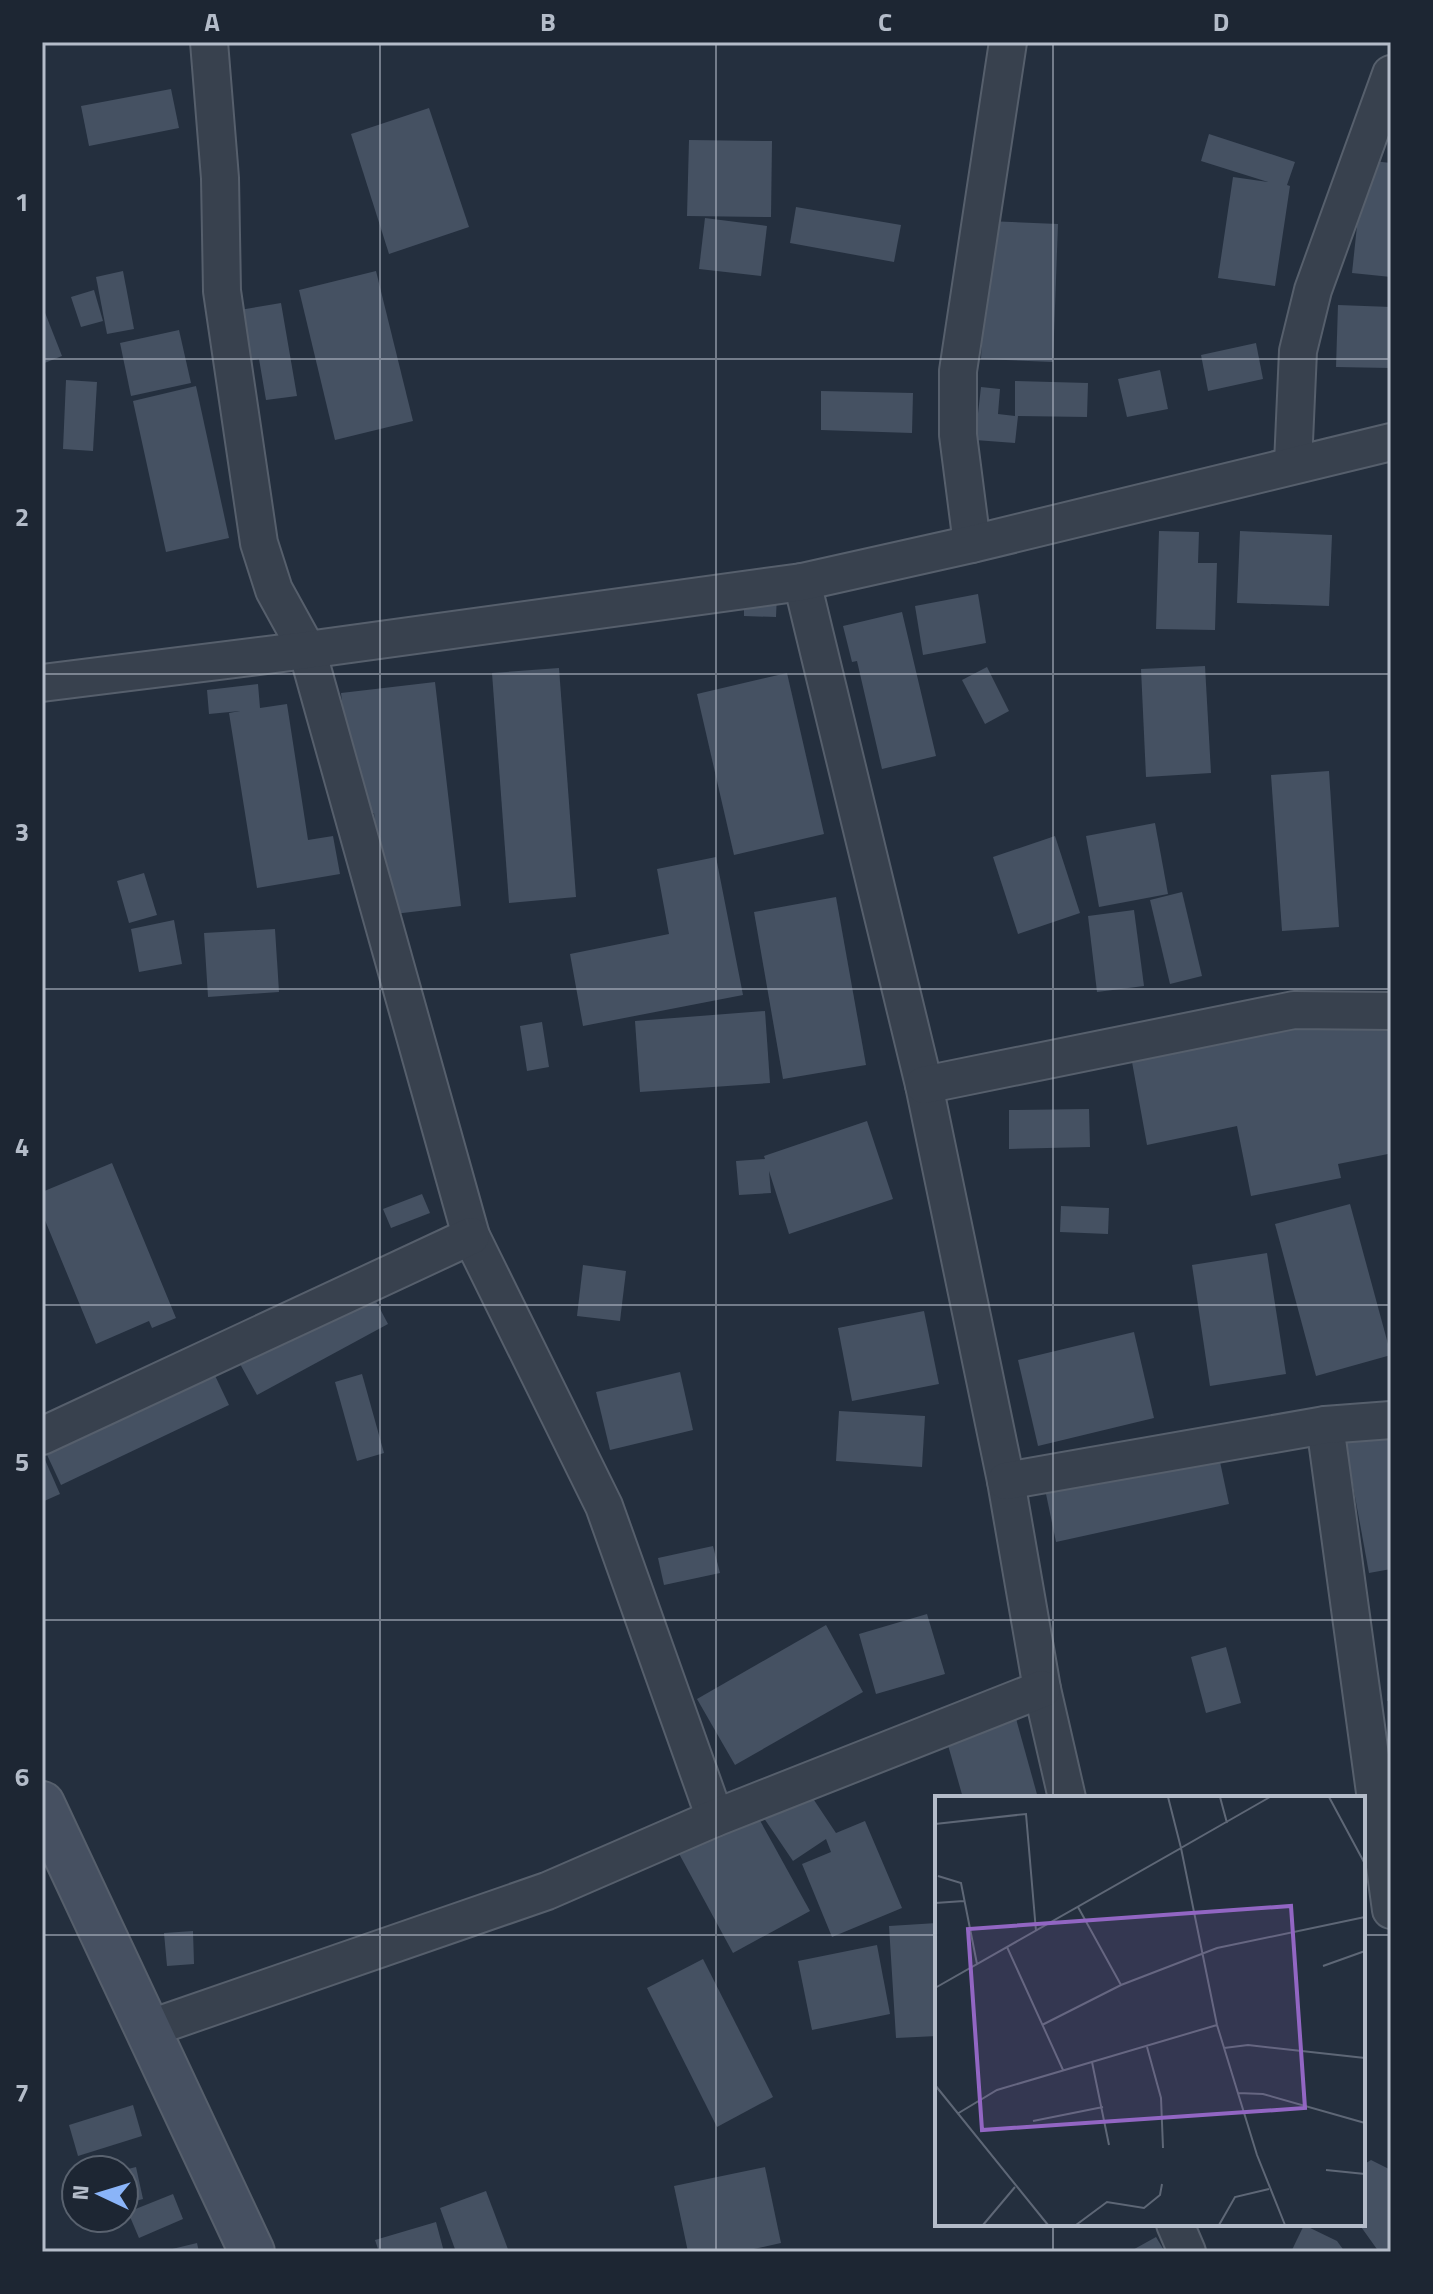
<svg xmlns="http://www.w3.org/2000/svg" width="1433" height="2294" viewBox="0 0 1433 2294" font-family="'Titillium Web',sans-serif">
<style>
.building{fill:#455162}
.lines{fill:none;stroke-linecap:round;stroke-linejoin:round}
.street-casing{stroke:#565f6c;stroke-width:40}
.secondary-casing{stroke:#565f6c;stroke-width:48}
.street{stroke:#38414e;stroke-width:36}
.secondary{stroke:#465061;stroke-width:44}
.grid{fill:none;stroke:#b4bcc9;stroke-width:2;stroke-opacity:0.55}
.inset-road{fill:none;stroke:#5e6776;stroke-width:2}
.view{fill:#9266c3;fill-opacity:0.15;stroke:#9266c3;stroke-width:4}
.inset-edge{fill:none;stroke:#b4bcc9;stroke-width:4}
.neatline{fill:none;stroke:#b4bcc9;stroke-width:3}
.grid-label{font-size:26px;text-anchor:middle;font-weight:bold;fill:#b4bcc9}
</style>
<rect width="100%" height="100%" fill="#242f3e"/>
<!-- building -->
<g class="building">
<polygon points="171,89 179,128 89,146 81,106"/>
<polygon points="429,108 469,227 389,254 351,134"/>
<polygon points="1209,134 1295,162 1287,185 1290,186 1275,286 1218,278 1233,177 1268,182 1201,161"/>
<polygon points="689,140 772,141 771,217 687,216"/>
<polygon points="1364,160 1391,163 1391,277 1352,273"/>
<polygon points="796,207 901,225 894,262 790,243"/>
<polygon points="705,218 767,226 761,276 699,269"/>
<polygon points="987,221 1058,224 1053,362 981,359"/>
<polygon points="123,271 134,329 107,334 96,277"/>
<polygon points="376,271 413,421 335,440 299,290"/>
<polygon points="94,290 103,321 81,327 71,297"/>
<polygon points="281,303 297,396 266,400 259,359 230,365 222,313"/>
<polygon points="42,305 62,356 42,364"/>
<polygon points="1338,305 1391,307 1390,368 1336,367"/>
<polygon points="179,330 191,383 131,396 120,343"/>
<polygon points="1256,343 1263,379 1208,391 1201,355"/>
<polygon points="1160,370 1168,409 1127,417 1118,379"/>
<polygon points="66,380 97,382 93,451 63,449"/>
<polygon points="1015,381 1088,383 1087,417 1018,416 1015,443 975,440 981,387 1000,389 998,414 1015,416"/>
<polygon points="196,386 229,538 166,552 133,401"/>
<polygon points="821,391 913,393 912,433 821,430"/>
<polygon points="1159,531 1199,532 1198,563 1217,563 1215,630 1156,629"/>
<polygon points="1240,531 1332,535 1329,606 1237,603"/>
<polygon points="744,594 777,594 776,617 744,616"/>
<polygon points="978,594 986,643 923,655 915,606"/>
<polygon points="902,612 936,756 882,769 857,661 852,662 843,626"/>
<polygon points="1205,666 1211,773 1146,777 1141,669"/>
<polygon points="987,667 1009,711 985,724 962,680"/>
<polygon points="559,668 576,897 509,903 492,673"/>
<polygon points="787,673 824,834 734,855 697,694"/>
<polygon points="435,682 461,906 386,915 374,813 355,815 341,693"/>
<polygon points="258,684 260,708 287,704 308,840 333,836 340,874 257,888 229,713 240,711 209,714 207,690"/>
<polygon points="1329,771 1339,927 1282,931 1271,775"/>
<polygon points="1155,823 1168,894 1099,907 1086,836"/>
<polygon points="1055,836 1080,913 1018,934 993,857"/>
<polygon points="716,857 743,995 583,1026 570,954 669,934 657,869"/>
<polygon points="144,873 157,915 129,923 117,881"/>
<polygon points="1182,892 1202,976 1170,984 1150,900"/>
<polygon points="836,897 866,1065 783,1079 754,912"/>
<polygon points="1134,910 1144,986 1097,992 1088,916"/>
<polygon points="174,920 182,964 139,972 131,929"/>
<polygon points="275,929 279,992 208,997 204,933"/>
<polygon points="1391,1009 1391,1164 1388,1154 1338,1164 1341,1178 1251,1196 1237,1126 1147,1145 1132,1062"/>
<polygon points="765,1011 770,1083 640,1092 635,1021"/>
<polygon points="542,1022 549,1067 527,1071 520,1026"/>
<polygon points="1089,1109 1090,1147 1009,1149 1009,1110"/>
<polygon points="867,1121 893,1199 789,1234 769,1171 771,1193 739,1195 736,1161 765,1159 764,1156"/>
<polygon points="112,1163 176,1318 152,1328 149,1321 96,1344 42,1213 42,1192"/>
<polygon points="422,1194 430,1213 391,1228 383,1209"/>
<polygon points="1350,1204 1391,1355 1316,1376 1275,1224"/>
<polygon points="1061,1206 1109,1208 1108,1234 1060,1232"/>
<polygon points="1267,1253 1286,1374 1210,1386 1192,1265"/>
<polygon points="583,1265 626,1271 620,1321 577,1316"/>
<polygon points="360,1271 388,1324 257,1395 228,1342"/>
<polygon points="924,1311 939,1384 852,1401 838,1328"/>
<polygon points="1134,1332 1154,1418 1038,1446 1018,1360"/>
<polygon points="199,1342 229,1405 61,1485 42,1444 42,1418"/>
<polygon points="680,1372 693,1430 610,1450 596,1392"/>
<polygon points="362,1374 384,1453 357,1461 335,1382"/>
<polygon points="839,1411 925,1416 922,1467 836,1461"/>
<polygon points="1213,1429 1229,1504 1056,1542 1040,1465"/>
<polygon points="1391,1433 1391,1569 1369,1573 1345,1442"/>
<polygon points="42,1453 60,1494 42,1502"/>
<polygon points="713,1546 720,1573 664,1585 658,1558"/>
<polygon points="927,1614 945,1674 876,1694 859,1634"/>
<polygon points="1388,1619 1391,1619 1391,1701 1387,1701"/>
<polygon points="826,1625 863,1692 735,1765 697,1699"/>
<polygon points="1226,1647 1241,1703 1206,1713 1191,1657"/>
<polygon points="1010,1697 1038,1798 963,1798 940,1717"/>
<polygon points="800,1779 836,1833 865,1821 902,1908 832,1937 802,1864 831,1852 826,1839 793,1861 757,1808"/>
<polygon points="747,1797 810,1911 733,1953 671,1839"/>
<polygon points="937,1923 937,2036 896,2038 889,1926"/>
<polygon points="193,1931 194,1964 167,1966 164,1933"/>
<polygon points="877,1945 890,2014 812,2030 798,1961"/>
<polygon points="703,1959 773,2097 717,2127 647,1988"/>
<polygon points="133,2105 142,2136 78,2156 69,2125"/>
<polygon points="1371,2160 1391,2170 1391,2252 1379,2252 1359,2224 1363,2224 1363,2165"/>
<polygon points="136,2167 143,2199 124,2204 124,2170"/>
<polygon points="765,2167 781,2243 740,2252 688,2252 674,2186"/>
<polygon points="486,2191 509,2252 456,2252 440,2208"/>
<polygon points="173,2194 183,2219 139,2238 128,2212"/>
<polygon points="436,2222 444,2252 379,2252 375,2240"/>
<polygon points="1304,2225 1337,2241 1345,2252 1291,2252"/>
<polygon points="1156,2237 1165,2252 1129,2252"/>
<polygon points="197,2243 199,2252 164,2252 164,2251"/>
</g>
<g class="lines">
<!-- street casing -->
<g class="street-casing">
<g id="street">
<polyline points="209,42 220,178 222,291 259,543 274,590 307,650 471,1236 604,1506 715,1818"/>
<polyline points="1293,464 1298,351 1313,290 1391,74"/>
<polyline points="972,544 958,435 958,371 1008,42"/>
<polyline points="802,582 924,1085 1006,1481 1042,1689 1067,1798"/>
<polyline points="42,683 307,650 802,582 972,544 1391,442"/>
<polyline points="924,1085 1294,1010 1391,1011"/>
<polyline points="1325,1425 1391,1910"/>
<polyline points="42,1436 471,1236"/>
<polyline points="1006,1481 1325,1425 1391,1420"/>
<polyline points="148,2029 547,1891 715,1818 1042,1689"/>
<polyline points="1175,2224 1187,2252"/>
</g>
</g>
<!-- secondary casing -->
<g class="secondary-casing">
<polyline id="secondary" points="42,1804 252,2252"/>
</g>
<!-- street -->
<use href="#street" class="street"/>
<!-- secondary -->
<use href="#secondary" class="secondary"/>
</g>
<!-- grid -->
<path class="grid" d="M380 42V2252M716 42V2252M1053 42V1798M42 359H1391M42 674H1391M42 989H1391M42 1305H1391M42 1620H1391M42 1935H937M1363 1935H1391M1053 2224V2252"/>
<!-- overview -->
<g transform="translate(935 1796)">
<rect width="430" height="430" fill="#242f3e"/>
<path class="inset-road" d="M285 1 292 27M335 1 246 52 282 229 322 359 350 429M394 1 430 68M0 28 91 18 101 135M3 80 26 87 42 168M0 107 29 105M143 111 186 189M72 151 128 274M388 170 430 155M0 192 246 52 233 1M107 229 186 189 282 152 430 121M212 251 226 302 228 352M289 252 313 249 430 262M157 266 174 349M0 289 113 429M303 297 328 298 430 327M22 318 62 294 282 229M98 325 168 311M391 374 430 378M48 429 80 391M141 429 172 406 209 412 225 399 227 388M284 429 300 401 334 393"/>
<path class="view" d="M356 110 370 312 47 334 33 133Z"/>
<rect width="430" height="430" class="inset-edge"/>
</g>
<!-- border -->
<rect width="1433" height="2294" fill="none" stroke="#1d2633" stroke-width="88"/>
<!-- north arrow -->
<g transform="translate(100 2194) rotate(274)"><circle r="38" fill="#1d2633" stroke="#59626f" stroke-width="2"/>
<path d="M0-6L14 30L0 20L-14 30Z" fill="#8ab4f8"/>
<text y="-12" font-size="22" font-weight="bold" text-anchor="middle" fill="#b4bcc9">N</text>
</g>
<rect x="44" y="44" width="1345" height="2206" class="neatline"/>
<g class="grid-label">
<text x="212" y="31">A</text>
<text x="548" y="31">B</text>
<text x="885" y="31">C</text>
<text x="1221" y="31">D</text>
<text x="22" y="211">1</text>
<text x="22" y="526">2</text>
<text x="22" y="841">3</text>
<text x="22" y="1156">4</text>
<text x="22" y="1471">5</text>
<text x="22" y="1786">6</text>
<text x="22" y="2102">7</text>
</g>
</svg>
